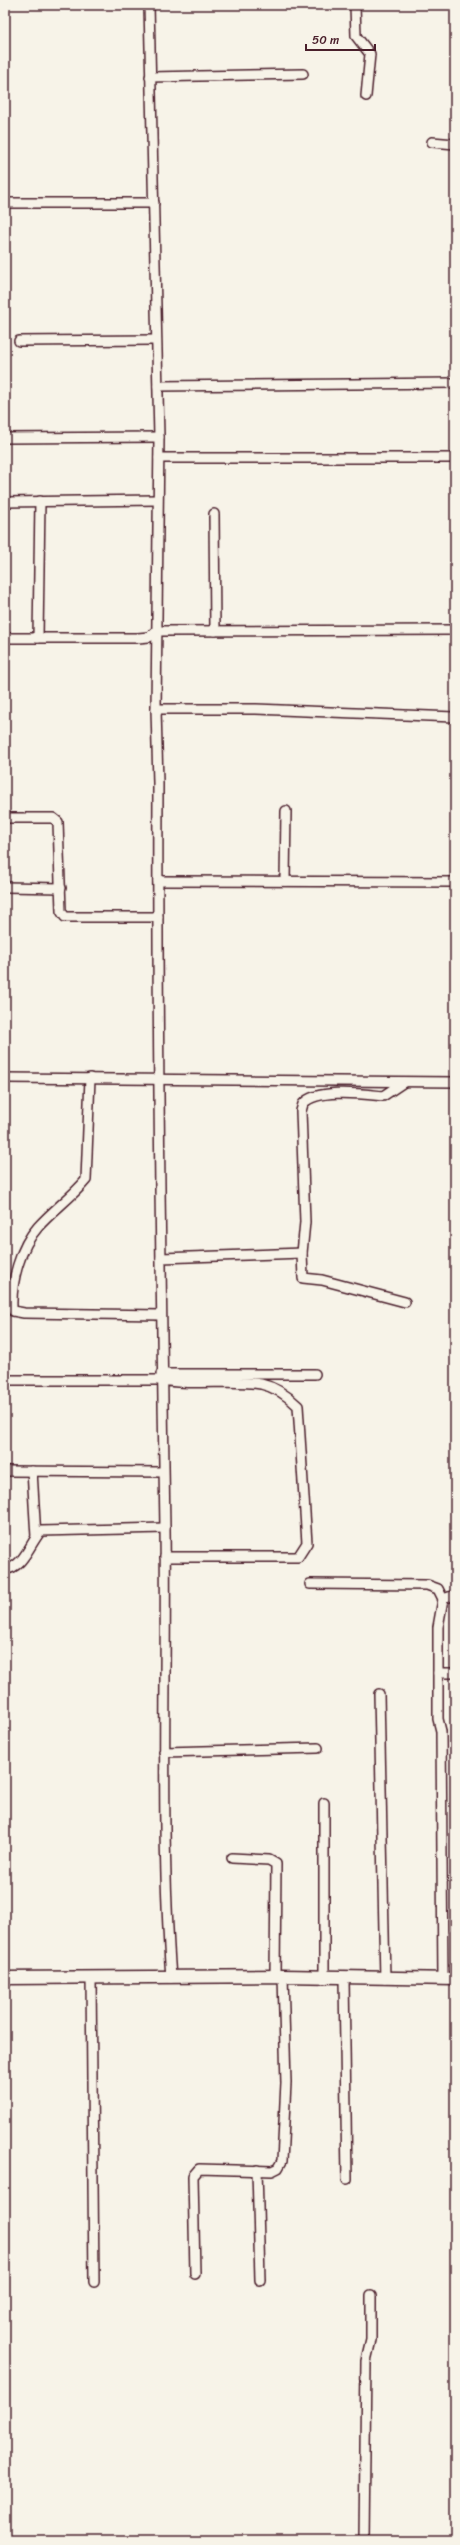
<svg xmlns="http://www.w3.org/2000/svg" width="460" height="2545" viewBox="0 0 460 2545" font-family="Sriracha,sans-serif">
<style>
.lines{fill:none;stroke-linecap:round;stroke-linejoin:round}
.street-casing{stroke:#4a1f2b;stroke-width:12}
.secondary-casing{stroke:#4a1f2b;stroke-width:15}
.street{stroke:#f7f3e8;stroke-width:9}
.secondary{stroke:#f7f3e8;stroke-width:12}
</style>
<rect width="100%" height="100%" fill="#f7f3e8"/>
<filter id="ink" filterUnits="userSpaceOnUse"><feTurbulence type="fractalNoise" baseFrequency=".025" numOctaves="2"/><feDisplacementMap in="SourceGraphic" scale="8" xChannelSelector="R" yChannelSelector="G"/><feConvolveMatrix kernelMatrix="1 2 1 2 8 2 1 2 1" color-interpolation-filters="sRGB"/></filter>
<g filter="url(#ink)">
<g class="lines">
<!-- street casing -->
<g class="street-casing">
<g id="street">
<path d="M149 5 159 437 156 709 158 783C157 1031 161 1280 165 1528 167 1678 160 1828 171 1978"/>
<polyline points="355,5 356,36 370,54 366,96"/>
<polyline points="150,77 303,74"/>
<polyline points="432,142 455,144"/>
<polyline points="5,203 154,203"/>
<polyline points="19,341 156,340"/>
<polyline points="158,386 455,383"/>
<polyline points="5,438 159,437"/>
<polyline points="159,458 455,458"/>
<polyline points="5,502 157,500"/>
<polyline points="214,514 215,631"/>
<polyline points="5,638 138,638 149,637 156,631 455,630"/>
<polyline points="38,638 40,501"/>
<polyline points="156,709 256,709 454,717"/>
<polyline points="5,818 53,818 58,822 61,911 65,917 158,917"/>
<polyline points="158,881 455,882"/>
<polyline points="285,881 286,811"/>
<polyline points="5,887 61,888"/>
<polyline points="5,1078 455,1082"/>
<path d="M90 1078 86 1180C72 1197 53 1210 38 1227 20 1247 11 1282 12 1307L13 1311 24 1313 161 1315"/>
<path d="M404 1082 383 1096C363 1094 316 1088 303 1104L301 1111 305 1222 302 1253 303 1278 322 1280 405 1302"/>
<polyline points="161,1258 302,1253"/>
<polyline points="161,1374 315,1374"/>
<path d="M5 1380H161C194 1386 231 1379 261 1384 275 1387 289 1397 298 1406L307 1543 298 1557H165"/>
<polyline points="5,1471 163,1472"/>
<polyline points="32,1471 36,1537"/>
<path d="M5 1569C23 1569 31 1541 41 1531L165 1528"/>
<polyline points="310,1584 427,1585 438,1589 443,1599 438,1627 438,1719 441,1731 443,1979"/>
<polyline points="443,1599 455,1595"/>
<polyline points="438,1673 455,1673"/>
<polyline points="379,1694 385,1979"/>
<polyline points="164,1752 318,1748"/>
<polyline points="324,1803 324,1979"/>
<polyline points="232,1858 269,1860 276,1864 275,1976"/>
<polyline points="91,1978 94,2282"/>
<polyline points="344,1979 347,2179"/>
<polyline points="257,2170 260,2280"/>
<polyline points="195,2274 193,2176 199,2169 272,2171 278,2168 282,2161 286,2083 283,1976"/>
<polyline points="364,2540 366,2361 371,2340 371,2295"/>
</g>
</g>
<!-- secondary casing -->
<g class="secondary-casing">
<polyline id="secondary" points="5,1978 283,1976 455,1979"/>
</g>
<!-- street -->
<use href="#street" class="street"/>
<!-- secondary -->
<use href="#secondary" class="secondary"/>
</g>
</g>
<!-- margin -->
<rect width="460" height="2545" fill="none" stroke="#f7f3e8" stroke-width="20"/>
<rect x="10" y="10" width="440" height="2525" fill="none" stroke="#4a1f2b" stroke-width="1.5" filter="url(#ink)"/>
<!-- scale -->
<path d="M306 44v6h69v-6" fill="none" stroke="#4a1f2b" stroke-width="2"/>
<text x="312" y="44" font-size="12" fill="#4a1f2b" stroke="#f7f3e8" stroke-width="3" paint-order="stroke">50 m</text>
</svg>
